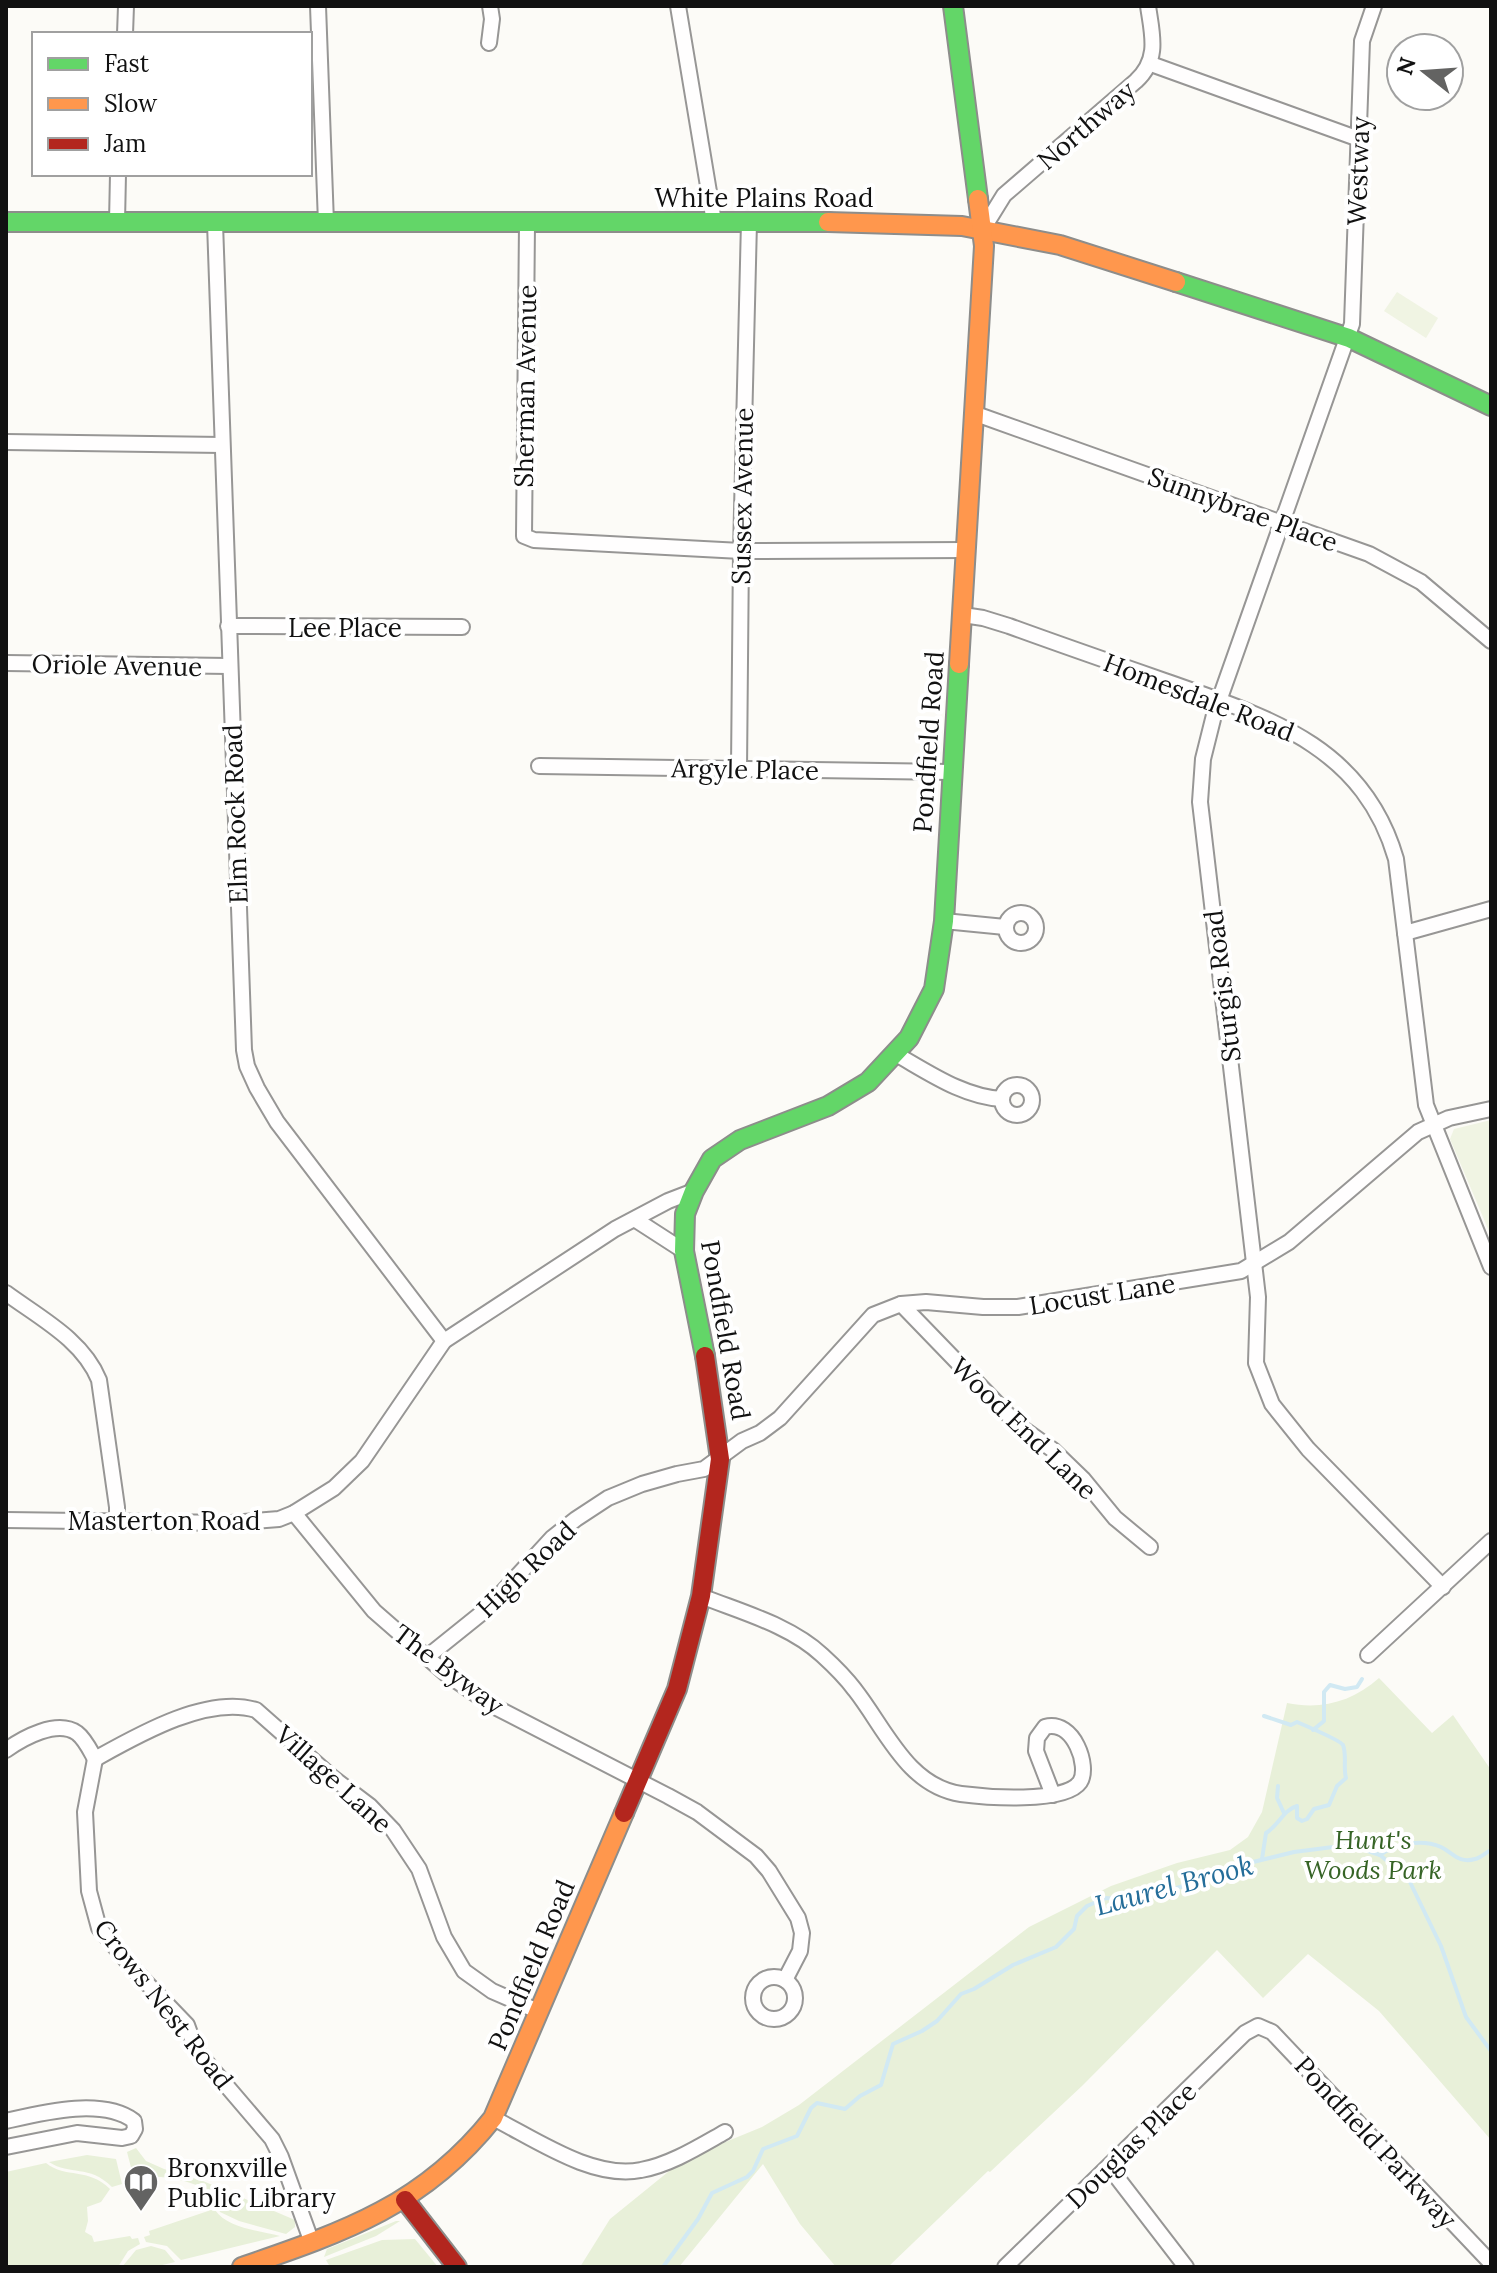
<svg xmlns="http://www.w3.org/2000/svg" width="1497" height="2273" viewBox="0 0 1497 2273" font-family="Lora,serif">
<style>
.green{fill:#e8f0d9}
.pitch{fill:#f0f4e3}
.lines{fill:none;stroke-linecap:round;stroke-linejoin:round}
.stream{stroke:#d1e9f3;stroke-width:4}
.street-casing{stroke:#979695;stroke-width:18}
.fast-casing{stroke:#8d8d8b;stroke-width:22}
.slow-casing{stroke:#8d8d8b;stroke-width:22}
.jam-casing{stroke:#8d8d8b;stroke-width:22}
.street{stroke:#fffefe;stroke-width:14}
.fast{stroke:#63d668;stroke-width:18}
.slow{stroke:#ff974d;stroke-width:18}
.jam{stroke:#b3261e;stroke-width:18}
.labels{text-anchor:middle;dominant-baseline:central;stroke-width:8;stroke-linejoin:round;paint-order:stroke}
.street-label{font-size:26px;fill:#111;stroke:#fff}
.park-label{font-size:26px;font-style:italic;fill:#366426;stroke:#fff}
.poi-label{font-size:26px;fill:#111;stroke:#fff;text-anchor:start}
.water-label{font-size:28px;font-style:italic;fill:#246d99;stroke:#fff}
</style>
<rect width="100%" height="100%" fill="#fcfbf7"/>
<!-- green -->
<g class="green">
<path d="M1379 1678 1432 1733 1453 1715 1491 1770V2140L1379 2011 1308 1954 1263 1998 1217 1950 1082 2086 990 2172 988 2171 888 2267H836L800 2224 763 2164 679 2267H580L610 2219 684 2159 762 2127 799 2105 1029 1927 1111 1886 1177 1863 1230 1850 1248 1837 1262 1812 1287 1703C1321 1710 1352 1702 1379 1678Z"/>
<path d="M136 2148 146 2161 164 2169 203 2181 295 2220V2227L286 2234 239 2221 220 2212C217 2205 216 2199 211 2194 194 2179 155 2173 134 2179L127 2152Z"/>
<path d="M87 2155 116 2159 122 2184 112 2187C89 2164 70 2176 49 2162Z"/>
<path d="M46 2163C66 2179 88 2167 110 2189L101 2202 87 2207 88 2221 85 2232 92 2236 94 2242 130 2236 132 2239 138 2238 140 2244 128 2251 118 2267H10L7 2264 6 2172Z"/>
<path d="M211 2210H215C227 2228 260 2231 280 2236L181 2260 167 2246 146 2242 144 2237 150 2235 149 2231Z"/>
<polygon points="396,2221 400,2221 376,2236 324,2257 327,2249"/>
<polygon points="415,2239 438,2267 330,2267 326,2260 382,2240"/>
<polygon points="151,2246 165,2250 175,2262 154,2267 122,2267 136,2250"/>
</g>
<!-- pitch -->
<g class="pitch">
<polygon points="1397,292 1438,318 1426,338 1384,311"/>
<polygon points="1491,1120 1491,1236 1450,1139 1454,1129"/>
</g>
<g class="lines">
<!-- stream -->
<g class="stream">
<polyline points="1313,1730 1324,1721 1324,1692 1330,1685 1345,1689 1357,1687 1362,1679"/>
<polyline points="1278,1786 1277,1798 1284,1813"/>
<path d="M1380 1855C1397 1843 1422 1839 1441 1847 1453 1853 1459 1864 1475 1859 1481 1858 1486 1852 1491 1850"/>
<path d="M1262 1859 1266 1833C1280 1824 1283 1810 1297 1806V1818L1302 1821 1307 1819 1314 1809 1329 1805 1337 1786 1346 1778C1343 1768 1347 1755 1343 1745 1341 1741 1304 1725 1297 1722L1291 1725 1264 1716"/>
<polyline points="663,2267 698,2219 712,2193 747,2177 753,2171 763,2149 797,2136 811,2108 817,2103 845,2109 860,2096 881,2085 893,2044 922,2031 937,2021 961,1994 974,1989 1013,1965 1056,1947 1074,1929 1077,1916 1087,1906 1106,1898 1136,1900 1197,1882 1245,1864 1294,1852 1341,1846 1359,1848 1380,1855 1408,1878 1441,1946 1466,2017 1491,2051"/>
</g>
<!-- street casing -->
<g class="street-casing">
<g id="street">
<polyline points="318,6 326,223"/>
<polyline points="678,6 714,222"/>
<polyline points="1374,6 1362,41 1352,324 1214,715 1203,759 1200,802 1258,1297 1256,1363 1272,1404 1308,1449 1443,1587"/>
<polyline points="125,34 126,6"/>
<polyline points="489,43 492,19 490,6"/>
<polyline points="1151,64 1359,139"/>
<polyline points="117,222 118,174"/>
<polyline points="215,223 244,1050 247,1066 257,1088 277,1122 444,1341"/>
<polyline points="527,224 524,536 534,540 741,551 967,550"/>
<path d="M983 229 1004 195 1136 81C1160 59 1152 34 1148 6"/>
<polyline points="976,414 1369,554 1421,582 1491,641"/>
<polyline points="6,442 222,445"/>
<path d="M963 615 983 618 1009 626C1061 645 1113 663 1165 681 1267 717 1363 745 1396 859L1426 1105 1491 1267"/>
<polyline points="228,626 462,627"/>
<polyline points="6,663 229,666"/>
<polyline points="539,766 951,772"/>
<polyline points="739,769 741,551 749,222"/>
<circle cx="1021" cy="928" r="15"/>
<polyline points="944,921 1005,927"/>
<polyline points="1405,933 1491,909"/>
<path d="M894 1053C928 1072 963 1097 1002 1099"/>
<circle cx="1017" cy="1100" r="15"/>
<polyline points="636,1220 684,1251"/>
<path d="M6 1293C40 1318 83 1340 99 1380L117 1507V1522"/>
<polyline points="901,1304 1018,1425 1053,1450 1083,1479 1115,1518 1150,1547"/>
<polyline points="294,1513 374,1611 445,1673 493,1706 668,1796 697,1812 756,1856 769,1871 798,1918 802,1933 800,1951 785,1980"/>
<polyline points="6,1520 231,1523 279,1519 294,1513 334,1488 362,1461 444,1341 615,1229 668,1201 694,1191"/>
<path d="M701 1596C741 1612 790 1625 822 1655 833 1665 846 1678 855 1690 885 1728 907 1786 961 1794 984 1797 1065 1804 1080 1782 1090 1767 1074 1719 1045 1727L1037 1738 1036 1751 1053 1795"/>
<polyline points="1368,1655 1491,1541"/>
<polyline points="427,1657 488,1608 552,1538 576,1519 608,1498 642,1484 677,1474 704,1469 742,1441 760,1433 780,1418 873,1315 901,1304 926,1302 983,1307 1018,1307 1241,1271 1289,1242 1418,1132 1449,1118 1491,1109"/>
<path d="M6 1750C23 1738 57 1719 77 1733 85 1739 90 1750 95 1759"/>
<path d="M95 1759C138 1735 207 1695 256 1710L333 1778 370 1806 393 1830 419 1869 444 1937 464 1971 492 1991 540 2012"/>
<polyline points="95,1759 85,1812 89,1891 99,1928 137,1973 187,2025 196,2050 272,2139 281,2157 312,2243"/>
<circle cx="774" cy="1998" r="21"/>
<path d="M493 2118C535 2139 593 2180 641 2170 670 2165 700 2146 725 2132"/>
<path d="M6 2121C41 2113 102 2097 134 2121L135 2129 131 2136 122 2138 77 2133 6 2147"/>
<polyline points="1109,2167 1186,2267"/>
<polyline points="1005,2267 1245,2033 1258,2026 1272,2032 1491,2263"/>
</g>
</g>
<!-- fast casing -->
<g class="fast-casing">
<g id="fast">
<polyline points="953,6 978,199"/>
<polyline points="6,222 828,222"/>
<polyline points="1176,282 1349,338 1491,406"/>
<polyline points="705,1356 684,1251 685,1214 694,1191 712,1159 740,1140 828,1106 868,1082 909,1038 934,989 944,921 959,664"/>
</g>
</g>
<!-- slow casing -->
<g class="slow-casing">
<g id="slow">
<polyline points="828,222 962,226 1060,245 1176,282"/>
<polyline points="959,664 984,246 978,199"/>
<path d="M242 2267C344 2232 424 2205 493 2118L624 1813"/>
</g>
</g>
<!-- jam casing -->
<g class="jam-casing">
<g id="jam">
<polyline points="624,1813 677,1689 701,1596 720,1459 705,1356"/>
<polyline points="405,2200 457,2267"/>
</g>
</g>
<!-- street -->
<use href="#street" class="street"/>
<!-- fast -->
<use href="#fast" class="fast"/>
<!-- slow -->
<use href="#slow" class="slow"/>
<!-- jam -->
<use href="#jam" class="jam"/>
</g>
<!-- icons -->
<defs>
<g id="library-pin" transform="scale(1.8)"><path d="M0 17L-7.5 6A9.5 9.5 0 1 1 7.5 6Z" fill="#636362" stroke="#fff"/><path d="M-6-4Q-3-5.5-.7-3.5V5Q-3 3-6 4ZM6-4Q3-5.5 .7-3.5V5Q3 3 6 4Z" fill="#fff"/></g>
</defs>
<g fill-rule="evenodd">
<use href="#library-pin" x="141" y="2182"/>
</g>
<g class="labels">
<!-- street labels -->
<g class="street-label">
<text transform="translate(1086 125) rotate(-41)">Northway</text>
<text transform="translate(1358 171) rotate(-88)">Westway</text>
<text x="764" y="197">White Plains Road</text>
<text transform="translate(525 386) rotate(-89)">Sherman Avenue</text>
<text transform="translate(742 496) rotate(-89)">Sussex Avenue</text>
<text transform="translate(1243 509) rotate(20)">Sunnybrae Place</text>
<text x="345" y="627">Lee Place</text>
<text transform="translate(117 665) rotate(1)">Oriole Avenue</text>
<text transform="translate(1199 697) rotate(21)">Homesdale Road</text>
<text transform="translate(928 742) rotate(-86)">Pondfield Road</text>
<text transform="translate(745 769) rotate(1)">Argyle Place</text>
<text transform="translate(235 814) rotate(-92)">Elm Rock Road</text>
<text transform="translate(1222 986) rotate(-97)">Sturgis Road</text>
<text transform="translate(1102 1294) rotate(-9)">Locust Lane</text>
<text transform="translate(726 1330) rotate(80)">Pondfield Road</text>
<text transform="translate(1024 1428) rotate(44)">Wood End Lane</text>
<text x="164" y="1520">Masterton Road</text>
<text transform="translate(526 1569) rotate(-44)">High Road</text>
<text transform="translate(449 1669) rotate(37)">The Byway</text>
<text transform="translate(334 1779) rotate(42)">Village Lane</text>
<text transform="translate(531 1965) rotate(-67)">Pondfield Road</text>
<text transform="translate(164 2004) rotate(52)">Crows Nest Road</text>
<text transform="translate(1376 2142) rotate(47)">Pondfield Parkway</text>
<text transform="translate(1131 2145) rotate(-44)">Douglas Place</text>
</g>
<!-- park labels -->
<g class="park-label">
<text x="1373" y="1839">Hunt's<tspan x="1373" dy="30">Woods Park</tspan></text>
</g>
<!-- poi labels -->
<g class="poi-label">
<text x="167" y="2167">Bronxville<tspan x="167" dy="30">Public Library</tspan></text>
</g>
<!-- water labels -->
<g class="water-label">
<text transform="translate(1174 1885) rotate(-15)">Laurel Brook</text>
</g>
</g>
<!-- border -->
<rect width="1497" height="2273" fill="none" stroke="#111111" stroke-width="16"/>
<!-- legend -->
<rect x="32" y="32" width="280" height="144" fill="#ffffff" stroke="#a0a0a0" stroke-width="2"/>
<rect x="48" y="58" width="40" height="12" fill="#63d668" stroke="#a0a0a0" stroke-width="2"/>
<text x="104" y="72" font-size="24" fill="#111111">Fast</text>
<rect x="48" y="98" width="40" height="12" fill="#ff974d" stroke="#a0a0a0" stroke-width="2"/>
<text x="104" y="112" font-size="24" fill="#111111">Slow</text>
<rect x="48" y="138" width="40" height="12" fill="#b3261e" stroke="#a0a0a0" stroke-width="2"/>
<text x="104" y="152" font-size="24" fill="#111111">Jam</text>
<!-- north arrow -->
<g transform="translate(1425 72) rotate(287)"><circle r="38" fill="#ffffff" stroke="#a0a0a0" stroke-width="2"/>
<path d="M0-6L14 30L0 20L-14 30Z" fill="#636362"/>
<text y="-12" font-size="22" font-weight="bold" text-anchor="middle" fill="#111111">N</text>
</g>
</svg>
